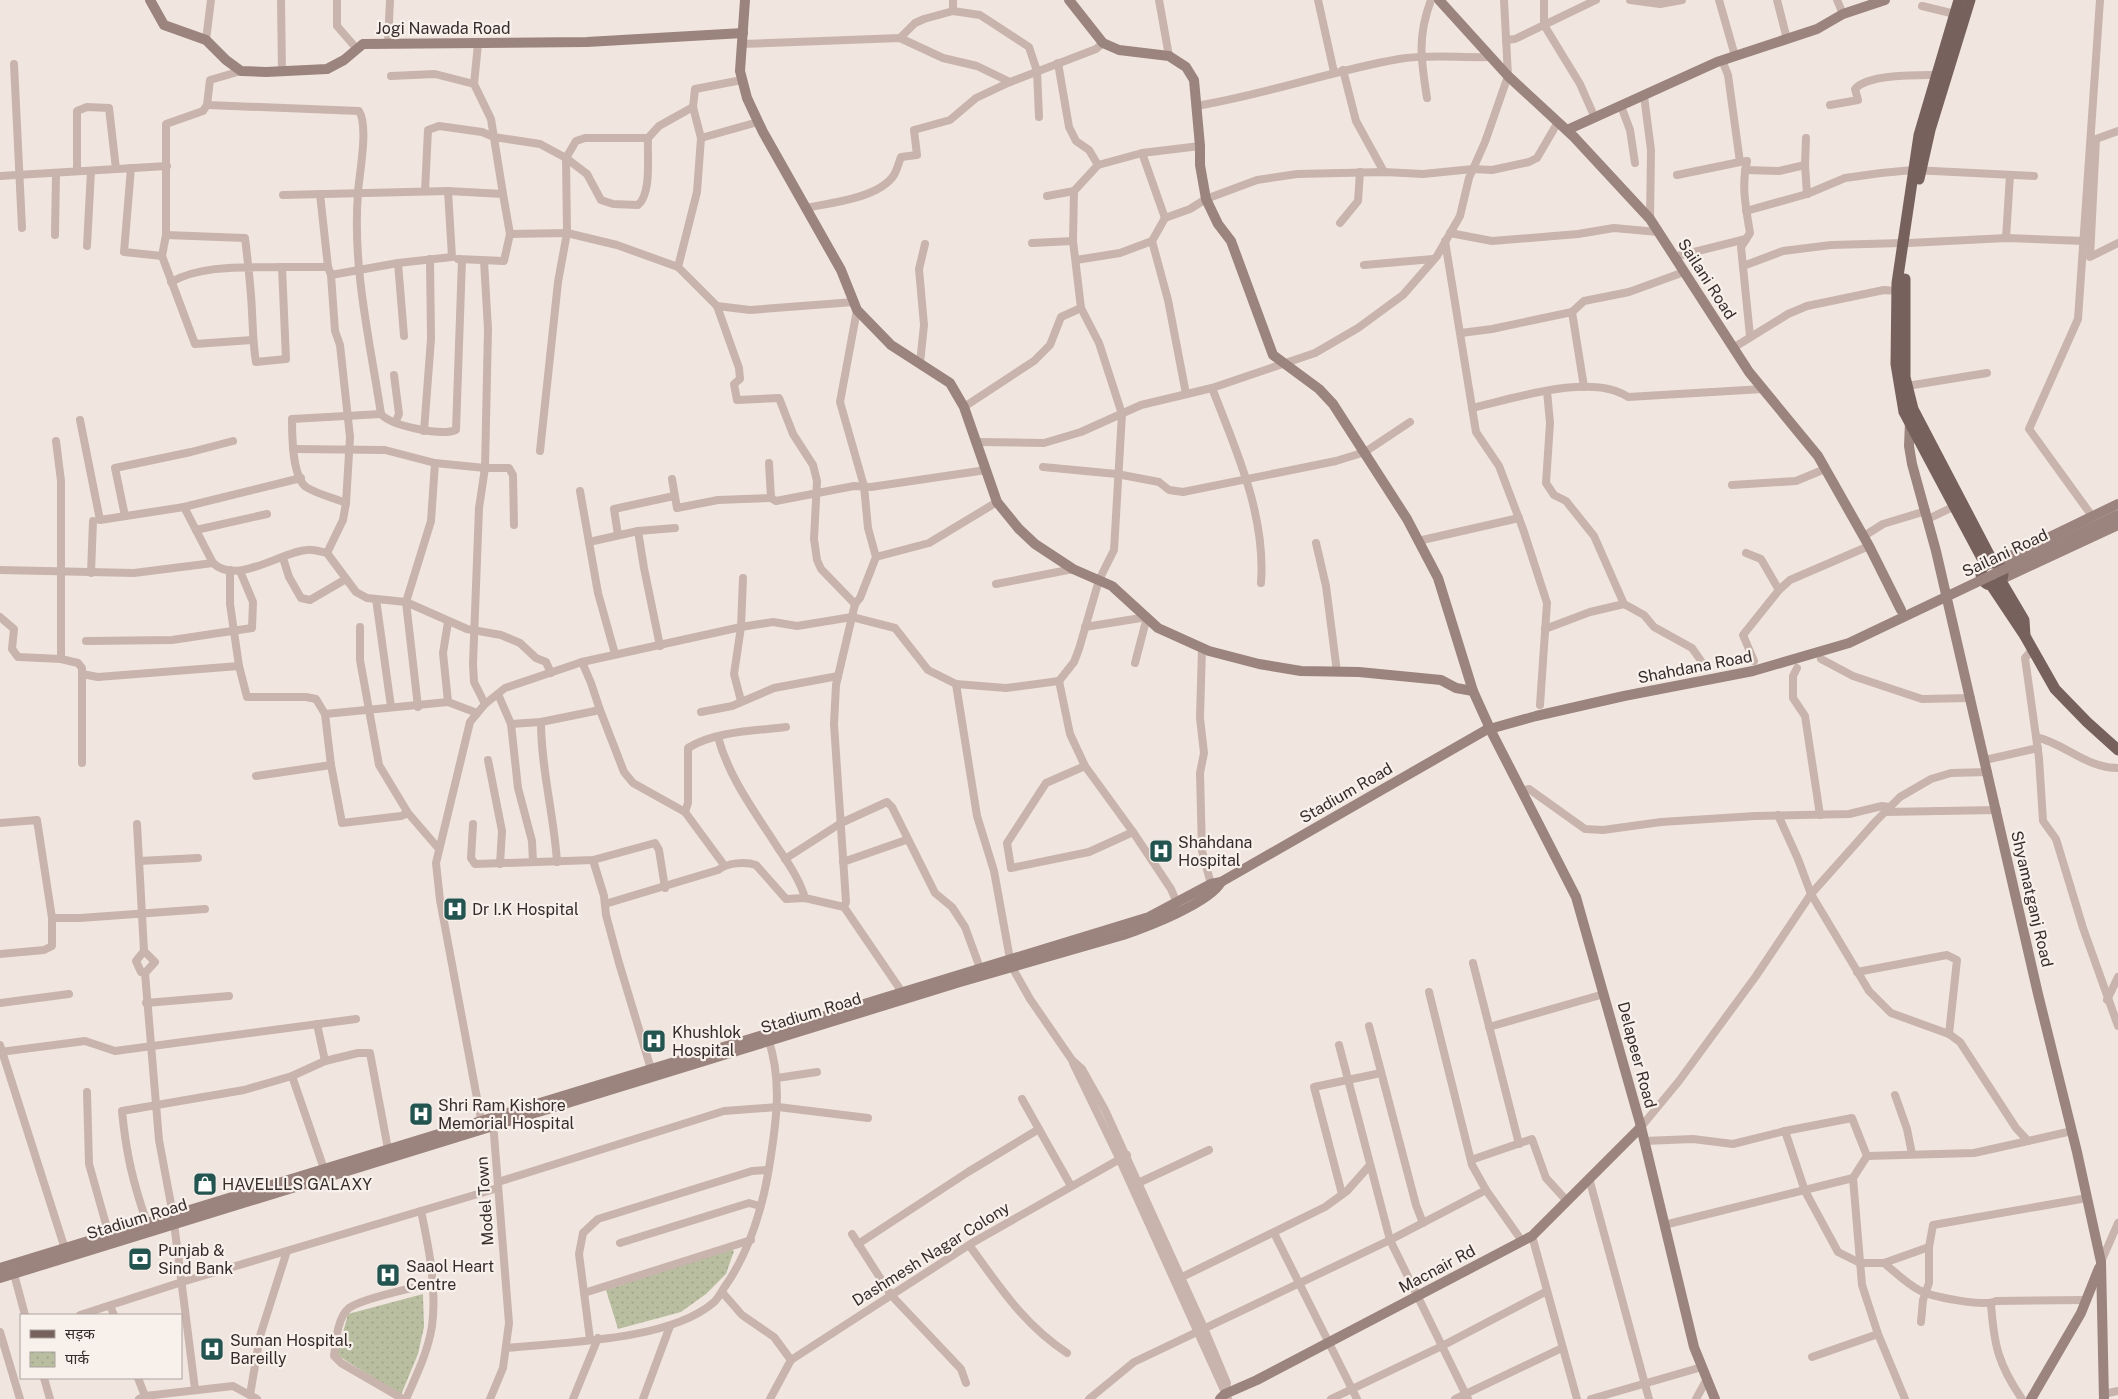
<svg xmlns="http://www.w3.org/2000/svg" width="2118" height="1399" viewBox="0 0 2118 1399" font-family="'Public Sans','Noto Sans Devanagari',sans-serif">
<style>
.park{fill:url(#park-dots)}
.lines{fill:none;stroke-linecap:round;stroke-linejoin:round}
.street{stroke:#c8b4ac;stroke-width:8}
.secondary{stroke:#9b837e;stroke-width:10}
.primary{stroke:#77615d;stroke-width:11}
.secondary-bridge{stroke:#9b837e;stroke-width:10}
.labels{text-anchor:middle;dominant-baseline:central;stroke-width:4.5;stroke-linejoin:round;paint-order:stroke}
.street-label{font-size:16px;fill:#372c2a;stroke:#f8f0eb}
.poi-label{font-size:16px;fill:#372c2a;stroke:#f8f0eb;text-anchor:start}
</style>
<defs>
<pattern id="park-dots" width="8" height="8" patternUnits="userSpaceOnUse" patternTransform="scale(1.25)"><rect width="8" height="8" fill="#b9bea0"/><path d="M2 2h.1M6 6h.1" fill="none" stroke="#a0a38a" stroke-width="1.8" stroke-linecap="round"/></pattern>
</defs>
<rect width="100%" height="100%" fill="#f1e6df"/>
<!-- park -->
<g class="park">
<polygon points="729,1249 734,1251 726,1274 706,1294 681,1312 618,1329 606,1290"/>
<polygon points="423,1294 424,1327 418,1354 401,1395 337,1355 348,1314"/>
</g>
<g class="lines">
<!-- street -->
<g class="street">
<polyline points="281,0 282,71"/>
<polyline points="337,0 337,26 357,49"/>
<polyline points="953,0 953,11"/>
<polyline points="1159,0 1169,56"/>
<polyline points="1318,0 1334,72"/>
<polyline points="1544,0 1544,25 1580,84 1595,118"/>
<polyline points="1630,0 1660,4 1682,0"/>
<polyline points="1719,0 1735,56"/>
<polyline points="1777,0 1787,39"/>
<polyline points="1837,0 1843,14"/>
<polyline points="1922,6 1955,14"/>
<polyline points="900,38 915,23 924,19 953,11 980,15 1029,47 1037,71 1039,117"/>
<polyline points="206,40 211,0"/>
<polyline points="1506,40 1515,39 1596,0"/>
<polyline points="388,43 390,0"/>
<polyline points="742,44 900,38 943,58 977,66 1010,82"/>
<path d="M1722 60 1728 75 1740 162 1747 161C1741 185 1746 209 1750 233L1741 247 1750 336"/>
<polyline points="1058,63 1069,127 1076,141 1089,150 1098,165"/>
<polyline points="14,64 22,228"/>
<polyline points="1343,70 1356,121 1384,172"/>
<polyline points="241,71 210,80 207,105 203,111 166,124 166,235 162,256 195,344 252,340"/>
<polyline points="391,76 435,74 474,84"/>
<polyline points="1644,96 1651,150 1650,219"/>
<path d="M1427 98C1421 60 1417 37 1431 0"/>
<path d="M207 105 359 111C369 127 359 174 358 193 352 266 370 342 381 414"/>
<path d="M1830 105 1858 100 1855 89C1867 74 1917 75 1937 75"/>
<path d="M1196 106C1265 95 1330 71 1399 59 1428 54 1461 58 1491 57"/>
<polyline points="1621,106 1630,130 1635,163"/>
<polyline points="2118,131 2096,139 2090,257 2118,243"/>
<polyline points="701,138 758,122"/>
<polyline points="1142,153 1165,218"/>
<polyline points="1805,165 1806,138"/>
<polyline points="131,168 124,252 162,256"/>
<polyline points="1745,170 1779,171 1805,165 1807,194"/>
<polyline points="77,171 77,111 87,107 109,108 116,169"/>
<polyline points="1677,175 1740,162"/>
<polyline points="0,176 167,166"/>
<path d="M425 191 428 130 439 126 482 132 494 137 540 144 566 158 587 174 601 200 613 204 638 205C652 193 647 156 648 138L659 126 693 107"/>
<polyline points="320,194 328,267 331,275"/>
<polyline points="283,195 448,191"/>
<polyline points="1047,196 1074,191 1098,165 1142,153 1200,146"/>
<path d="M805 208C831 203 879 198 894 175 897 170 899 162 901 157L917 155 914 130 950 120 976 98 1010 82 1096 49 1103 43"/>
<polyline points="1746,211 1807,194 1845,178 1881,173 1913,170 2034,176"/>
<polyline points="1340,223 1358,201 1360,172"/>
<polyline points="1450,233 1492,241 1578,234 1614,228 1658,232"/>
<polyline points="510,234 567,233 617,245 678,267 717,306 739,368 740,379 734,384 737,400 779,398 793,434 813,465 817,481 814,539 817,560 821,569 855,604"/>
<polyline points="55,235 56,173"/>
<path d="M166 235 245 238C248 263 251 287 252 312 253 329 253 345 256 362L286 359 282 267C247 268 203 264 171 282"/>
<polyline points="2006,238 2010,175"/>
<polyline points="1152,241 1165,218 1190,209 1206,199 1257,180 1297,174 1384,172 1423,174 1473,169 1492,170 1529,162 1537,158 1558,122"/>
<polyline points="1445,241 1476,432 1499,466 1523,529 1547,603 1540,705"/>
<polyline points="1032,243 1073,241"/>
<polyline points="1909,243 2006,238 2084,241"/>
<polyline points="87,246 91,171"/>
<polyline points="1674,257 1746,239"/>
<polyline points="458,259 504,261 510,234 503,194"/>
<polyline points="1076,260 1120,253 1152,241 1168,300 1186,394"/>
<polyline points="484,261 488,329 485,468 479,508 473,664 474,682 485,704"/>
<polyline points="398,263 404,336"/>
<polyline points="1364,265 1433,259"/>
<polyline points="1743,266 1783,251 1831,245 1902,243"/>
<polyline points="282,267 328,267"/>
<polyline points="678,267 697,192 701,138 693,107 695,89 742,80"/>
<polyline points="717,306 750,310 854,302"/>
<polyline points="1572,312 1584,387"/>
<polyline points="1461,333 1492,329 1572,312 1584,301 1629,292 1684,272"/>
<polyline points="1733,348 1788,314 1807,306 1884,290 1897,291"/>
<polyline points="920,363 924,325 919,269 925,244"/>
<polyline points="394,375 399,414 396,421"/>
<polyline points="1907,386 1987,373"/>
<path d="M1212 388C1236 450 1266 515 1261 583"/>
<polyline points="1547,391 1550,423 1546,483 1554,495 1566,501 1594,536 1624,604 1644,615 1654,627 1692,648 1706,668"/>
<polyline points="964,407 1034,361 1050,345 1061,317 1081,308"/>
<path d="M1472 408C1512 399 1592 372 1628 397L1763 389"/>
<path d="M80 420 100 520 184 507 213 563C237 586 282 551 307 550 313 549 321 552 327 553L356 592 367 598 406 602 467 629 501 635 520 643 536 658 546 662 551 673"/>
<polyline points="424,431 431,339 430,259"/>
<polyline points="56,441 61,481 61,659"/>
<polyline points="976,442 1044,443 1081,432 1141,405 1212,388 1315,353 1358,328 1403,295 1437,256 1460,216 1469,178 1485,142 1508,76 1504,0"/>
<polyline points="293,449 385,450 435,463 485,468 509,468 513,475 514,525"/>
<polyline points="540,451 558,282 567,233 566,158 576,141 585,138 648,138"/>
<polyline points="1043,467 1117,474 1159,482 1169,490 1183,492 1336,461 1365,452 1410,422"/>
<polyline points="672,479 677,508 718,500 771,498 769,463"/>
<polyline points="1732,485 1796,481 1825,469"/>
<polyline points="580,491 598,593 615,654"/>
<polyline points="771,498 776,501 854,486 871,487 986,470"/>
<path d="M346 503C334 498 317 494 306 487 292 476 292 435 292 419L381 414C391 426 441 436 456 430L462 260"/>
<polyline points="184,507 301,478"/>
<polyline points="125,516 115,468 191,452 233,441"/>
<polyline points="2092,516 2029,429 2078,319 2100,0"/>
<polyline points="1928,519 1953,507"/>
<polyline points="196,530 267,514"/>
<polyline points="638,531 644,568 660,646"/>
<polyline points="618,535 614,509 674,496"/>
<polyline points="1864,536 1883,524 1926,511"/>
<polyline points="1418,541 1519,518"/>
<polyline points="589,542 638,531 675,528"/>
<polyline points="1316,543 1326,586 1337,672"/>
<polyline points="327,553 343,520 346,503 350,437 340,345 335,331 331,275 398,263 452,257 448,191 503,194 491,119 474,84 478,44"/>
<polyline points="1746,553 1761,559 1779,590"/>
<polyline points="876,557 929,543 997,502"/>
<polyline points="283,558 289,577 301,598 310,600 346,579"/>
<polyline points="0,570 134,573 213,563"/>
<polyline points="230,570 230,604 239,666 247,697 306,697 316,699 325,714 331,765 342,823 401,816 408,813"/>
<polyline points="91,573 93,521"/>
<polyline points="996,584 1073,569"/>
<polyline points="376,599 391,707"/>
<polyline points="0,617 14,629 12,649 18,657 61,659 78,663 82,668 82,763"/>
<polyline points="360,627 360,660 379,765 408,813 439,849"/>
<polyline points="1085,627 1147,617 1135,663"/>
<polyline points="1545,629 1590,612 1624,604"/>
<polyline points="86,641 172,640 252,628 253,602 240,571"/>
<polyline points="1202,648 1200,718 1204,753 1200,773 1202,851 1211,884"/>
<polyline points="2032,650 2025,658 2039,758 2043,821 2056,839 2083,928 2118,1026"/>
<polyline points="1821,659 1853,676 1922,699 1971,698"/>
<polyline points="1754,661 1743,635 1779,590 1790,580 1869,546"/>
<polyline points="1797,668 1793,676 1793,698 1805,716 1820,815"/>
<polyline points="82,674 98,677 239,666"/>
<polyline points="1059,681 1070,734 1085,766 1133,832 1171,889 1177,903"/>
<polyline points="956,684 977,816 994,871 1010,959"/>
<polyline points="498,694 511,724 518,788 532,841 533,862"/>
<polyline points="741,701 734,674 741,627 743,578"/>
<polyline points="448,702 443,653 448,622"/>
<polyline points="418,707 406,602 431,521 435,463"/>
<polyline points="600,710 624,772 633,783 685,812 724,865"/>
<polyline points="701,712 732,706 774,688 838,676"/>
<polyline points="325,714 448,702 477,713"/>
<path d="M541 722C541 769 554 815 557 862"/>
<polyline points="511,724 541,722 600,710 591,683 582,662"/>
<path d="M718 737C729 778 755 812 778 848 788 863 800 880 805 898"/>
<path d="M2036 737C2066 744 2086 768 2118 768"/>
<polyline points="488,760 502,831 500,864"/>
<polyline points="1985,760 2038,748"/>
<polyline points="1085,766 1046,783 1007,843 1011,868 1089,852 1133,832"/>
<polyline points="256,776 331,765"/>
<polyline points="1521,791 1529,789 1585,829 1603,830 1661,822 1755,816 1849,814 1882,806 1890,807"/>
<path d="M685 812 688 803V748C715 731 755 731 786 727"/>
<polyline points="1885,812 1997,810"/>
<polyline points="1778,815 1798,859 1811,894 1869,991 1891,1013 1949,1034 1960,1042 2016,1128 2028,1141 2072,1131"/>
<polyline points="0,823 37,820 52,918 52,946 44,950 0,954"/>
<polyline points="137,824 144,951 136,961 141,972 145,973 159,1140 173,1215 195,1389"/>
<polyline points="473,824 471,858 475,864 593,860 655,843 659,850 665,888"/>
<polyline points="785,859 841,823 887,802 892,807 935,893 952,907 965,927 980,968"/>
<polyline points="593,860 604,896 606,915 619,963 651,1069"/>
<polyline points="139,861 198,858"/>
<polyline points="843,862 906,840"/>
<path d="M605 904 718 870C727 863 745 861 756 865L786 899 805 898 844 907 902 992"/>
<polyline points="844,907 846,902 834,724 836,685 855,604 860,598 876,557 868,528 864,486 840,402 857,310"/>
<polyline points="52,918 80,918 205,909"/>
<polyline points="144,951 155,962 145,973"/>
<polyline points="1473,963 1519,1144"/>
<polyline points="1012,967 1030,999 1072,1060 1082,1069 1105,1110 1204,1328 1227,1383 1225,1394"/>
<polyline points="1857,972 1947,955 1957,960 1949,1034"/>
<polyline points="1429,992 1472,1165 1486,1190 1522,1241"/>
<polyline points="2107,1000 2118,977"/>
<polyline points="0,1003 69,994"/>
<polyline points="146,1003 229,996"/>
<polyline points="317,1024 325,1061"/>
<polyline points="1369,1026 1416,1205 1423,1223"/>
<polyline points="1489,1027 1604,994"/>
<polyline points="0,1045 65,1249"/>
<polyline points="1339,1045 1390,1240 1468,1399"/>
<polyline points="0,1052 85,1041 115,1051 356,1019"/>
<polyline points="1073,1063 1119,1158 1228,1399"/>
<polyline points="292,1076 324,1169"/>
<polyline points="777,1078 817,1072"/>
<polyline points="87,1092 89,1164 109,1235"/>
<polyline points="1895,1095 1907,1129 1912,1154"/>
<polyline points="1022,1099 1071,1186"/>
<polyline points="482,1125 440,900 436,863 470,722 485,704 505,688 582,662 741,627 773,622 797,626 852,617 895,628 928,670 956,684 1006,688 1059,681 1074,662 1079,649 1099,580 1114,550 1122,414 1099,343 1081,308 1073,241 1074,191"/>
<polyline points="1641,1127 1679,1081 1756,976 1811,894 1876,821 1900,797 1931,779 1951,773 1988,772"/>
<polyline points="1785,1131 1805,1191 1838,1252 1860,1263 1884,1263 1929,1247"/>
<polyline points="1644,1141 1693,1139 1733,1144 1785,1131 1852,1118 1867,1156 1853,1178 1862,1285 1878,1334 1905,1399"/>
<polyline points="1867,1156 1974,1153 2028,1141"/>
<polyline points="1471,1160 1532,1139 1546,1178 1567,1201"/>
<polyline points="1589,1178 1649,1399"/>
<polyline points="498,1182 724,1111 778,1107 868,1118"/>
<polyline points="1136,1184 1209,1150"/>
<polyline points="1342,1194 1314,1087 1381,1073"/>
<path d="M147 1223C133 1183 126 1153 122 1111L244 1090 292 1076 325 1061 358 1053H370L388 1149"/>
<polyline points="1664,1225 1853,1178"/>
<polyline points="1274,1233 1357,1399"/>
<polyline points="852,1234 891,1295 961,1369 966,1383"/>
<polyline points="1532,1236 1577,1399"/>
<polyline points="620,1243 749,1203 760,1206"/>
<polyline points="858,1244 968,1172 1039,1129"/>
<path d="M969 1245C1000 1287 1023 1324 1067 1353"/>
<polyline points="2101,1262 2118,1223"/>
<path d="M1884 1263C1895 1272 1907 1284 1919 1290 1931 1297 1985 1307 1996 1301L2086 1300"/>
<polyline points="14,1274 25,1315"/>
<polyline points="1178,1279 1325,1207 1347,1191 1370,1165"/>
<polyline points="722,1292 742,1315 774,1337 791,1360"/>
<polyline points="584,1293 751,1240"/>
<path d="M1991 1304C1994 1345 1998 1364 2022 1399"/>
<polyline points="110,1306 114,1315"/>
<polyline points="80,1315 182,1282 498,1188"/>
<polyline points="1921,1322 1923,1300 1929,1283 1929,1247 1933,1225 2087,1198"/>
<polyline points="0,1332 20,1399"/>
<polyline points="590,1339 579,1254 583,1233 598,1219 752,1171 768,1170"/>
<path d="M506 1348C564 1342 668 1341 713 1303 719 1298 722 1290 726 1285 750 1250 762 1210 769 1168 776 1124 783 1082 768 1038"/>
<polyline points="1812,1357 1878,1334"/>
<polyline points="44,1378 50,1399"/>
<polyline points="138,1378 145,1396"/>
<polyline points="2104,1394 2118,1391"/>
<polyline points="250,1395 260,1336 287,1251"/>
<polyline points="139,1399 145,1396 233,1386 257,1399"/>
<path d="M403 1399 341 1363 334 1356C336 1342 337 1318 349 1308 362 1298 414 1288 432 1283"/>
<path d="M406 1399C416 1376 428 1352 432 1326 437 1289 429 1248 421 1211"/>
<polyline points="490,1399 503,1368 509,1323 493,1122"/>
<polyline points="573,1399 598,1338"/>
<polyline points="643,1399 670,1326"/>
<polyline points="770,1399 791,1360 972,1243 1127,1155"/>
<polyline points="1089,1399 1134,1362 1390,1240 1486,1190"/>
<polyline points="1331,1399 1442,1346 1547,1291"/>
<polyline points="1455,1399 1562,1348"/>
<polyline points="1591,1399 1702,1367"/>
<polyline points="1696,1399 1707,1379"/>
</g>
<!-- secondary -->
<g class="secondary">
<polyline points="150,0 164,25 206,40 226,60 241,71 266,72 327,69 344,60 363,44 587,42 743,33"/>
<polyline points="745,0 740,71 747,98 763,132 841,270 857,310 891,345 950,383 964,407 997,502 1019,529 1035,544 1073,569 1112,586 1158,628 1209,651 1259,664 1301,671 1359,672 1441,680 1456,688 1473,691"/>
<polyline points="1069,0 1103,43 1119,50 1169,56 1186,67 1194,80 1200,146 1200,165 1206,199 1218,224 1231,241 1273,355 1319,389 1333,404 1407,519 1438,578 1473,691 1492,733 1576,897 1640,1123 1694,1347 1715,1399"/>
<polyline points="1439,0 1508,76 1574,137 1650,219 1749,372 1818,456 1869,546 1901,610"/>
<polyline points="1567,130 1717,62 1817,29 1843,14 1885,0"/>
<polyline points="1910,422 1909,446 1912,464 1936,551 2038,994 2077,1152 2101,1262 2104,1399"/>
<polyline points="1996,563 2118,504"/>
<polyline points="2004,578 2118,525"/>
<polyline points="0,1268 1149,917 1211,884 1221,882 1486,730"/>
<path d="M0 1278 960 982 1123 935C1146 927 1210 903 1221 882"/>
<polyline points="1220,1399 1225,1394 1257,1380 1532,1236 1641,1127"/>
<polyline points="2031,1399 2081,1313 2099,1268"/>
</g>
<!-- primary -->
<g class="primary">
<polyline points="1959,0 1919,135 1897,283 1896,364 1904,412 1985,564"/>
<polyline points="1919,179 1930,130 1970,0"/>
<polyline points="1905,279 1905,377 1913,409 1993,562"/>
<circle cx="1992" cy="574" r="11"/>
<polyline points="2001,581 2024,620 2025,636"/>
<polyline points="1991,585 2025,636 2055,689 2087,722 2118,750"/>
</g>
<!-- secondary-bridge -->
<polyline class="secondary-bridge" points="1486,730 1536,716 1624,696 1753,671 1849,643 2118,515"/>
</g>
<!-- icons -->
<defs>
<g id="hospital-square" transform="scale(1.25)"><rect x="-9" y="-9" width="18" height="18" rx="4" fill="#24544f" stroke="#f8f0eb"/><path d="M-5-5h3v3.5h4V-5h3V5h-3V1.5h-4V5h-3Z" fill="#fff"/></g>
<g id="shop-square" transform="scale(1.25)"><rect x="-9" y="-9" width="18" height="18" rx="4" fill="#24544f" stroke="#f8f0eb"/><path d="M-5-2.5h2.3a2.7 3.5 0 0 1 5.4 0H5L5.5 6h-11ZM-1.5-2.5h3a1.5 2.3 0 0 0-3 0Z" fill="#fff"/></g>
<g id="bank-square" transform="scale(1.25)"><rect x="-9" y="-9" width="18" height="18" rx="4" fill="#24544f" stroke="#f8f0eb"/><path d="M-6-4H6V4H-6ZM0-2.3a2.3 2.3 0 1 0 0 4.6a2.3 2.3 0 1 0 0-4.6Z" fill="#fff"/></g>
</defs>
<g fill-rule="evenodd">
<use href="#hospital-square" x="1161" y="851"/>
<use href="#hospital-square" x="455" y="909"/>
<use href="#hospital-square" x="654" y="1041"/>
<use href="#hospital-square" x="421" y="1114"/>
<use href="#shop-square" x="205" y="1184"/>
<use href="#bank-square" x="140" y="1259"/>
<use href="#hospital-square" x="388" y="1275"/>
<use href="#hospital-square" x="212" y="1349"/>
</g>
<g class="labels">
<!-- street labels -->
<g class="street-label">
<text x="443" y="28">Jogi Nawada Road</text>
<text transform="translate(1707 279) rotate(57)">Sailani Road</text>
<text transform="translate(2005 553) rotate(-25)">Sailani Road</text>
<text transform="translate(1695 667) rotate(-11)">Shahdana Road</text>
<text transform="translate(1346 793) rotate(-30)">Stadium Road</text>
<text transform="translate(2032 899) rotate(77)">Shyamatganj Road</text>
<text transform="translate(811 1013) rotate(-17)">Stadium Road</text>
<text transform="translate(1637 1055) rotate(75)">Delapeer Road</text>
<text transform="translate(485 1201) rotate(-94)">Model Town</text>
<text transform="translate(137 1219) rotate(-17)">Stadium Road</text>
<text transform="translate(931 1254) rotate(-32)">Dashmesh Nagar Colony</text>
<text transform="translate(1437 1269) rotate(-28)">Macnair Rd</text>
</g>
<!-- poi labels -->
<g class="poi-label">
<text x="1178" y="842">Shahdana<tspan x="1178" dy="18">Hospital</tspan></text>
<text x="472" y="909">Dr I.K Hospital</text>
<text x="672" y="1032">Khushlok<tspan x="672" dy="18">Hospital</tspan></text>
<text x="438" y="1105">Shri Ram Kishore<tspan x="438" dy="18">Memorial Hospital</tspan></text>
<text x="222" y="1184">HAVELLLS GALAXY</text>
<text x="158" y="1250">Punjab &amp;<tspan x="158" dy="18">Sind Bank</tspan></text>
<text x="406" y="1266">Saaol Heart<tspan x="406" dy="18">Centre</tspan></text>
<text x="230" y="1340">Suman Hospital,<tspan x="230" dy="18">Bareilly</tspan></text>
</g>
</g>
<!-- legend -->
<rect x="20" y="1314" width="162" height="65" fill="#f8f0eb" stroke="#aba29e"/>
<rect x="30" y="1330" width="25" height="8" fill="#77615d" stroke="#aba29e"/>
<text x="65" y="1339" font-size="15" fill="#372c2a">सड़क</text>
<rect x="30" y="1352" width="25" height="15" fill="url(#park-dots)" stroke="#aba29e"/>
<text x="65" y="1364" font-size="15" fill="#372c2a">पार्क</text>
</svg>
